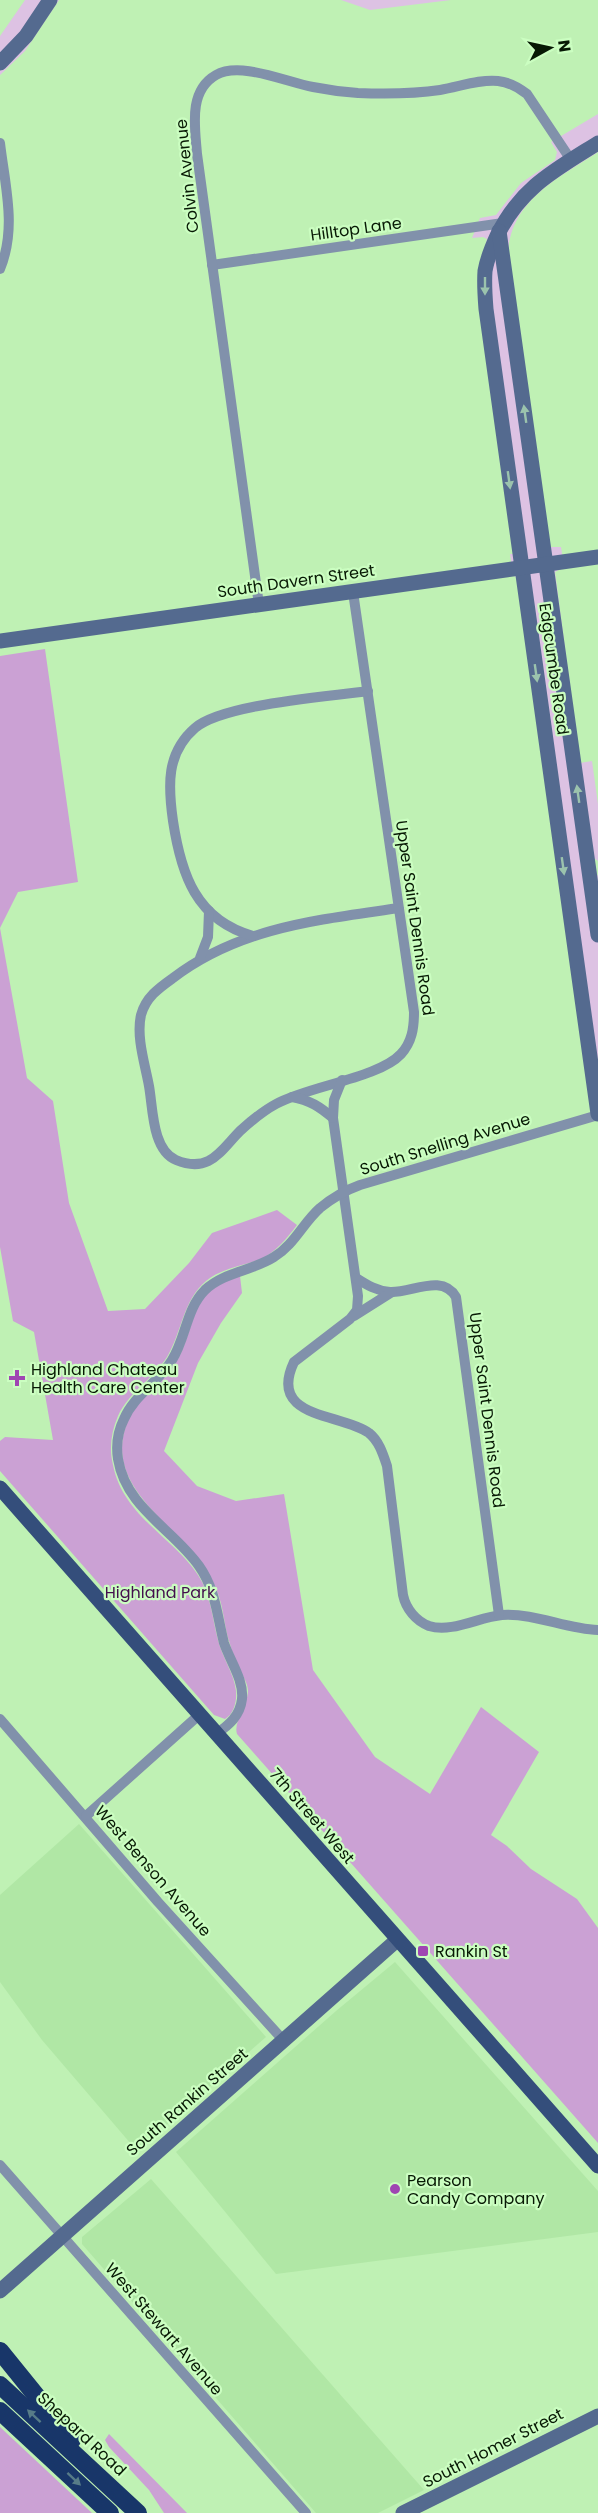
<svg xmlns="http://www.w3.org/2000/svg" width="598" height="2513" viewBox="0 0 598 2513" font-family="Poppins,sans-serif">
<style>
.built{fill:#b0e7a5}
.green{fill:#ddc2e3}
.forest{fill:#cba1d4}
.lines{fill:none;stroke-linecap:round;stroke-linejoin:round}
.street{stroke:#8191ab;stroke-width:10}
.secondary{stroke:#546a8f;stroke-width:15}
.primary{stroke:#344e7b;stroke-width:15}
.highway{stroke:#183669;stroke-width:18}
.oneway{fill:#9bc3ad}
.oneway2{fill:#577c88}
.poi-dot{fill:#9f46b2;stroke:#cbfec1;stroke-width:2}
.labels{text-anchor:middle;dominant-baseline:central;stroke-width:4.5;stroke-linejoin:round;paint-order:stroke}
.street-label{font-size:16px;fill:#071904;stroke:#cbfec1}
.poi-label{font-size:16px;fill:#071904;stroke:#cbfec1;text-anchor:start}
.park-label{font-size:16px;fill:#430f4d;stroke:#cbfec1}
</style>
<rect width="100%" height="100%" fill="#bff1b4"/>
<!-- built -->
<g class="built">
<polygon points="79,1824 266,2037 137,2151 42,2040 0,1982 0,1895"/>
<polygon points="395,1962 598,2191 598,2232 276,2274 176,2152 336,2011"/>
<polygon points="151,2179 424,2490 378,2513 316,2513 82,2244 82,2237"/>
</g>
<!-- green -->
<g class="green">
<polygon points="25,0 59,0 25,51 0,75 0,36"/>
<polygon points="341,0 451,0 370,10"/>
<path d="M598 114V152C559 178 512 199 508 252L549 547H561L564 567 555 572 580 763 592 761 598 804V861L594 858 597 876 598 874V1098L517 578 513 575 510 554H515L483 255 487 239 483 237 472 238 480 218 496 215 521 183 555 160 557 152 551 142Z"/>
</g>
<!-- forest -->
<g class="forest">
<path d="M45 649 78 882 18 892 0 928 27 1078 53 1101 69 1203 108 1311 145 1309 189 1263 212 1233 277 1210 297 1225C287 1238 276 1252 261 1259 242 1266 222 1268 206 1281 183 1300 182 1332 167 1357 153 1379 129 1392 118 1416 111 1432 109 1449 113 1465 123 1516 172 1536 198 1575 211 1595 212 1617 218 1640 222 1657 234 1673 236 1691 237 1701 234 1714 225 1719L214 1715 0 1471V1441L5 1437 53 1440 34 1332 13 1321 0 1247V656Z"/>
<path d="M240 1276 242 1293 221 1323 198 1363 164 1451 197 1486 236 1501 284 1494 313 1670 375 1757 430 1794 481 1707 539 1752 491 1835 507 1846 531 1869 577 1899 598 1928V2143L237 1734C233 1722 248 1705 248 1691 248 1684 243 1676 240 1670 237 1661 232 1653 230 1644 224 1627 224 1608 217 1591 196 1532 99 1495 127 1423 137 1397 164 1382 178 1359 191 1336 192 1302 215 1287 223 1282 232 1279 240 1276Z"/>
<polygon points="0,2427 92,2513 0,2513"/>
<polygon points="109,2434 187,2513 164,2513 149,2490 109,2447 105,2440"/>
</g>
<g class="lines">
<!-- street -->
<g class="street">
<path d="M0 143C5 186 17 228 0 269"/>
<polyline points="212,265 503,223"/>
<path d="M353 592 414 1012C414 1028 412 1042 401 1054 379 1078 308 1086 276 1104 263 1111 251 1121 240 1131 221 1150 210 1174 176 1160 152 1150 153 1108 149 1086 145 1064 136 1037 141 1015 146 997 159 988 173 978 240 927 318 920 399 908"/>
<path d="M259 605 197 154C195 127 188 91 216 75 240 61 286 82 313 87 328 90 343 92 358 93 385 94 413 94 440 90 459 87 479 79 498 81 509 82 518 87 527 94L571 160"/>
<path d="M253 936C196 920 181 874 173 821 168 786 166 753 195 728 223 704 327 697 368 691"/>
<polyline points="200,958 208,937 209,911"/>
<path d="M342 1080 334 1100 333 1118 358 1296 357 1310 350 1319 294 1362C267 1419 341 1413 369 1433 379 1441 383 1454 387 1466L403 1595C406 1609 416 1621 429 1626 452 1633 479 1617 502 1615 536 1613 565 1629 598 1630"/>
<path d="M292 1097C310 1100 320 1107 333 1118"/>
<path d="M356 1278C367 1285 377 1291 390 1292 412 1293 442 1273 456 1297L499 1615"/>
<polyline points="354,1316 392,1292"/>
<polyline points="0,1719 158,1902 284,2041"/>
<path d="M216 1734C229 1725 240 1716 242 1699 244 1680 230 1661 224 1643 217 1616 216 1590 199 1566 173 1529 126 1508 118 1459 116 1446 118 1431 124 1419 134 1395 159 1382 172 1360 186 1338 186 1309 205 1290 224 1272 252 1271 274 1257 294 1245 303 1223 320 1208 331 1199 346 1190 360 1185L598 1115"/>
<polyline points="86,1816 199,1715"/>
<polyline points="0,2165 306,2513"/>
</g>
<!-- secondary -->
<g class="secondary">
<polyline points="0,63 26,36 50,0"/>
<path d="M598 143C555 170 520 188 497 236 492 247 487 259 485 271 484 284 485 296 486 309L598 1114"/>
<polyline points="499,231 598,935"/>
<polyline points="0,641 598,557"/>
<polyline points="0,2291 397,1940"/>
<polyline points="403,2513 598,2416"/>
</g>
<!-- primary -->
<polyline class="primary" points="0,1488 598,2166"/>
<!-- highway -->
<g class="highway">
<polyline points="0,2351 72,2440"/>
<polyline points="0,2385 138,2513"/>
<polyline points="0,2411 110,2513"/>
</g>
</g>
<!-- one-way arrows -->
<defs><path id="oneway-solid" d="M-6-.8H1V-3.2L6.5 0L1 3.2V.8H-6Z" transform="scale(1.5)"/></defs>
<g class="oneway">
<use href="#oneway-solid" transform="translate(485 286) rotate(90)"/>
<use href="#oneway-solid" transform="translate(525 414) rotate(-98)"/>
<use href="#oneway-solid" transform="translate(509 480) rotate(82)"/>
<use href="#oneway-solid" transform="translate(536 673) rotate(82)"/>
<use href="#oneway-solid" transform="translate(578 794) rotate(-98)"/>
<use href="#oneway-solid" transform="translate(563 866) rotate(82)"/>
</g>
<g class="oneway2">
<use href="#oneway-solid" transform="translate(34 2416) rotate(-137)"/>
<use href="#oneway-solid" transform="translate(74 2479) rotate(43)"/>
</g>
<!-- markers -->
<g class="poi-dot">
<path d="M14 1369h6v6h6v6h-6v6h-6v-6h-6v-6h6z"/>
<rect x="417" y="1945" width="12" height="12" rx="3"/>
<circle cx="395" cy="2189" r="6"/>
</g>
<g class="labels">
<!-- street labels -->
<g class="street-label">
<text transform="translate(187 176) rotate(-96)">Colvin Avenue</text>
<text transform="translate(356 229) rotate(-8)">Hilltop Lane</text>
<text transform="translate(296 581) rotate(-8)">South Davern Street</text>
<text transform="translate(554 669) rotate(82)">Edgcumbe Road</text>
<text transform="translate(415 918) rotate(82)">Upper Saint Dennis Road</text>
<text transform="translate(445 1144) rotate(-17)">South Snelling Avenue</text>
<text transform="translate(487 1410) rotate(83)">Upper Saint Dennis Road</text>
<text transform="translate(312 1816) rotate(49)">7th Street West</text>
<text transform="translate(153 1871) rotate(49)">West Benson Avenue</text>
<text transform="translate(187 2102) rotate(-41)">South Rankin Street</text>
<text transform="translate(164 2329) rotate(49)">West Stewart Avenue</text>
<text transform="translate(82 2434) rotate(43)">Shepard Road</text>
<text transform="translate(493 2448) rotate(-27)">South Homer Street</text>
</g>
<!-- poi labels -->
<g class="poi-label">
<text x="31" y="1369">Highland Chateau<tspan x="31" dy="18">Health Care Center</tspan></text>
<text x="435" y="1951">Rankin St</text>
<text x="407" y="2180">Pearson<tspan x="407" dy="18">Candy Company</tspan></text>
</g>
<!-- park labels -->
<g class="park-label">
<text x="160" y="1592">Highland Park</text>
</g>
</g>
<!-- north arrow -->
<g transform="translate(550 48) rotate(82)" stroke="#cbfec1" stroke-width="4.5" paint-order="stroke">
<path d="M0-4.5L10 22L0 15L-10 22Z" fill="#071904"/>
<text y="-9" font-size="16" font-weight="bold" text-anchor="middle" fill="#071904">N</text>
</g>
</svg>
